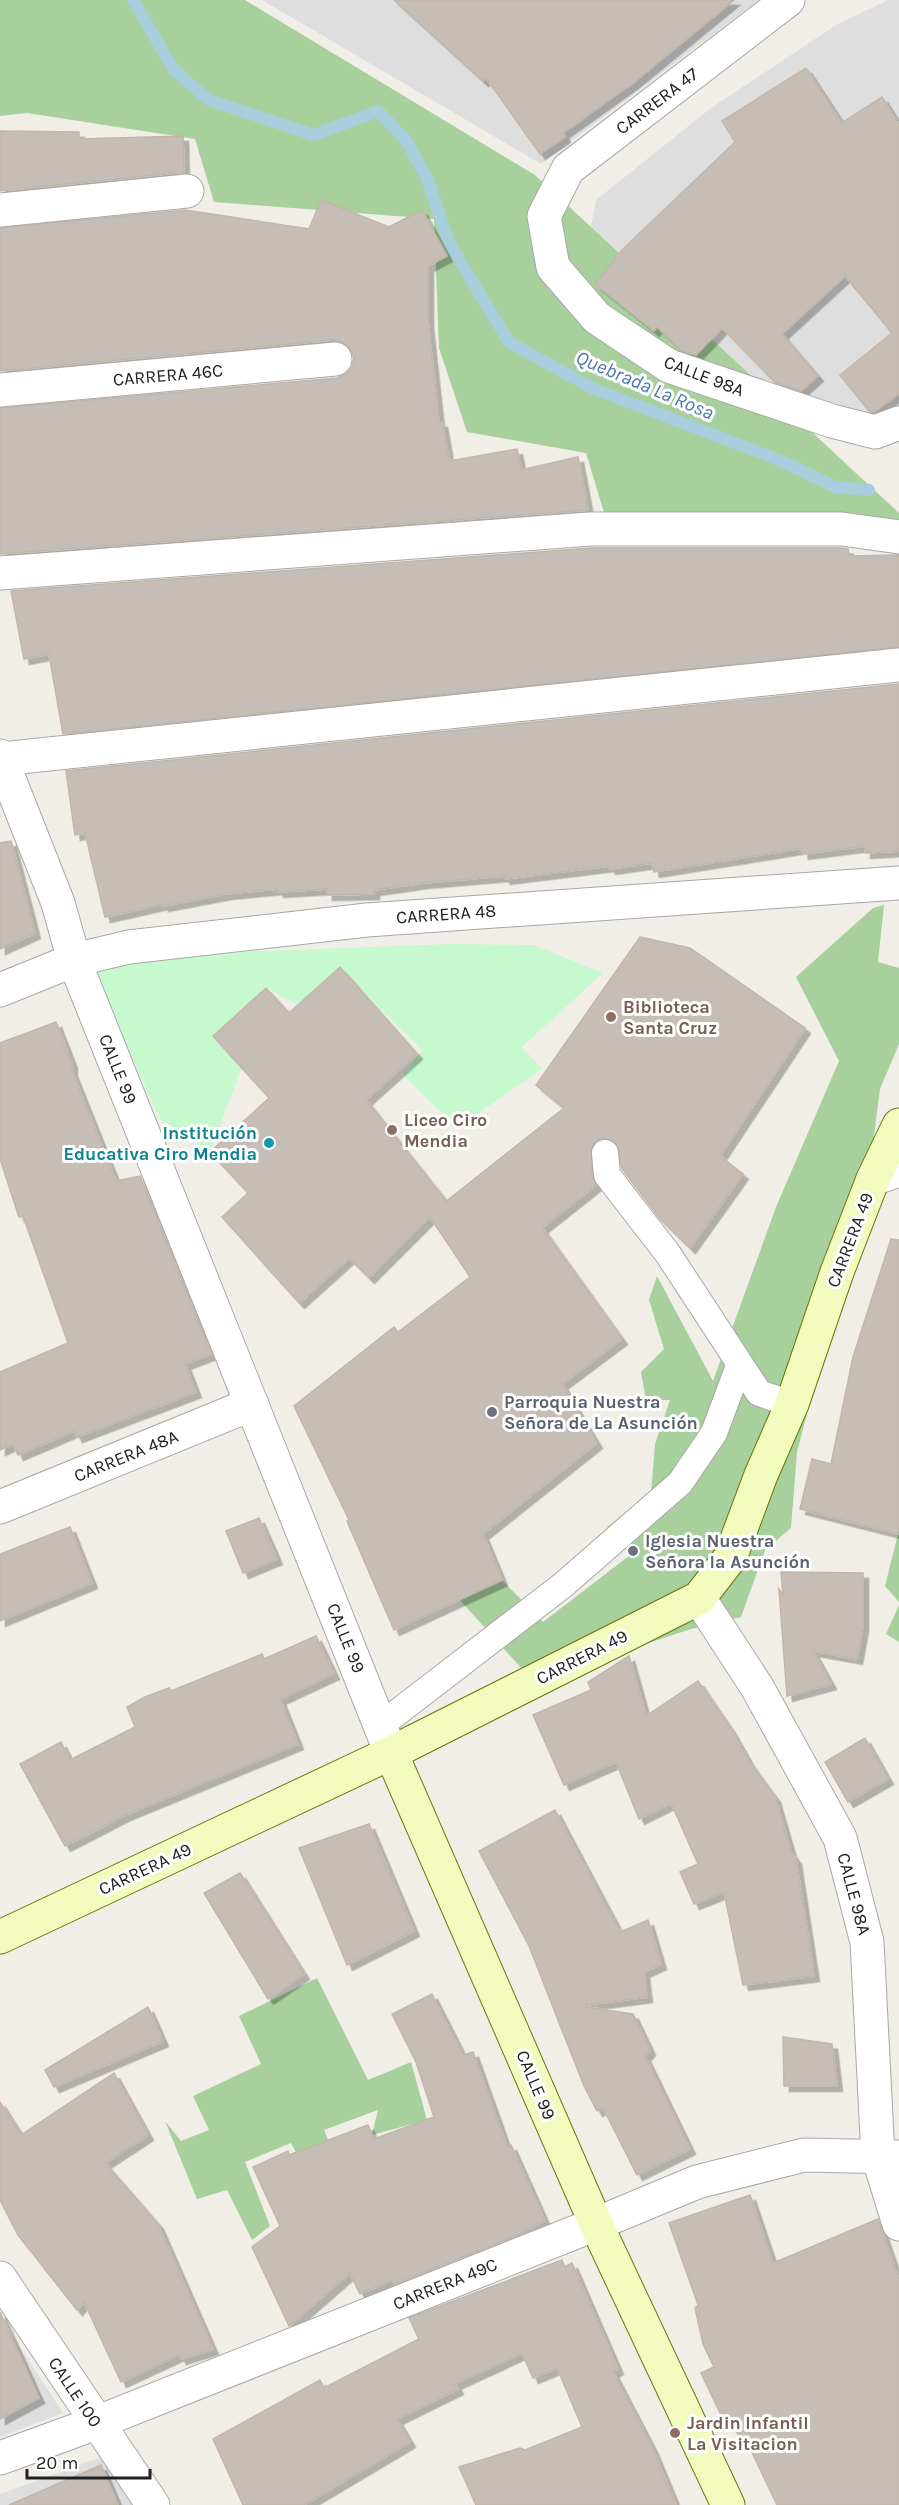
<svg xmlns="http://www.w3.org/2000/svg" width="899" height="2505" viewBox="0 0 899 2505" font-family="Karla,sans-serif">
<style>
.residential{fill:#dfdede}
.forest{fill:#a7d09c}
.park{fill:#c6face}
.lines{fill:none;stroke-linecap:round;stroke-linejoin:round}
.stream{stroke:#a8cede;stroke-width:12}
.building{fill:#c6beb6;stroke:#c3b6a9;stroke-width:1.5;filter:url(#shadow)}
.lane-casing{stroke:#a8a8a8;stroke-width:28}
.street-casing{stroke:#a8a8a8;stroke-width:35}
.secondary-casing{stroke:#647a05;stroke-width:35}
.lane{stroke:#fff;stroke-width:26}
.street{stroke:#fff;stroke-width:33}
.secondary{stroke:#f2fabd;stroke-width:33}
.education-dot{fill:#8d6e63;stroke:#fff;stroke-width:2}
.culture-dot{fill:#0f9aa8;stroke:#fff;stroke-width:2}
.worship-dot{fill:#6b7280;stroke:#fff;stroke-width:2}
.labels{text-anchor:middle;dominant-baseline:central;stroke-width:6;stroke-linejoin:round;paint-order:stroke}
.street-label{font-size:18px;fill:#212121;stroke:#fff}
.education-label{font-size:18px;font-weight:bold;fill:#785e54;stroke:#fff;text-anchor:start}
.culture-label{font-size:18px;font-weight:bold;fill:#0d838f;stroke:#fff;text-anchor:end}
.worship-label{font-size:18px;font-weight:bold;fill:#5b616d;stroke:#fff;text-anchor:start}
.water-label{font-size:20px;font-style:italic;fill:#4c77b1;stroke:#fff}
</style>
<defs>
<filter id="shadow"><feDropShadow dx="5.5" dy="5.5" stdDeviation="0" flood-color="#0004"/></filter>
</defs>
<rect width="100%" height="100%" fill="#f1eee7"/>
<!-- residential -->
<g class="residential">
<polygon points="262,0 759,0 541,164"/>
<polygon points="888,0 899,0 899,410 887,420 703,367 580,285 596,200 711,108 836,25"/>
<polygon points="0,2317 63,2413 0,2437"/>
<polygon points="107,2455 136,2505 0,2505 0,2494"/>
</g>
<!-- forest -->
<g class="forest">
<polygon points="0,0 245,0 535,175 899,513 899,531 606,519 586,453 467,432 439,348 434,219 214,202 195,139 27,113 0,116"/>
<polygon points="884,905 878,962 899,968 899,1044 880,1089 868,1181 797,1452 791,1528 765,1550 741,1617 691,1629 533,1681 459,1599 502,1580 543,1622 638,1549 607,1527 651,1494 655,1444 670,1400 646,1400 641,1372 664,1349 649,1300 657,1276 713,1381 776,1207 839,1061 796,977 873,908"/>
<polygon points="898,1534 899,1534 899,1602 885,1586"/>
<polygon points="899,1605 899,1642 886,1634"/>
<polygon points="317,1978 368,2080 411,2062 427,2120 372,2135 378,2110 324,2130 346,2184 319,2195 291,2143 245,2162 270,2226 252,2240 227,2190 197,2199 165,2121 181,2141 209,2130 193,2096 261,2064 239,2016"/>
</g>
<!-- park -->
<polygon class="park" points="450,944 534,945 603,973 522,1047 542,1069 457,1128 403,1075 422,1050 340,968 298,1005 266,988 242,1067 210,1152 160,1119 92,970 208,953"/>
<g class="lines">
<!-- stream -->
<polyline class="stream" points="133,0 174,70 209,100 314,135 378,111 406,140 427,178 449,243 509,342 592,388 782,461 835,487 869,490"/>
</g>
<!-- building -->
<g class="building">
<polygon points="394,0 734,0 633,83 563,133 565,137 540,154 486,78 483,81"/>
<polygon points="806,68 842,123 882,97 899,124 899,393 874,412 869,411 840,375 892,333 845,276 782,334 818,376 801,391 775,382 722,328 696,355 682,351 657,327 654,331 595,284 623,249 735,142 722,121"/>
<polygon points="0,131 79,132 79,139 183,136 184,172 0,191"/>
<polygon points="321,200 389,227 422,210 447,256 428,266 428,322 439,422 442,422 449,461 517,449 521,470 578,457 588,510 0,554 0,408 337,378 346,374 352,367 354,358 350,348 342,342 333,340 0,371 0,228 185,210 309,229"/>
<polygon points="591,548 841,548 848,549 849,556 899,555 899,647 63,734 49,654 24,659 11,591"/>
<polygon points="899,684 899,851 865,853 865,846 803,854 802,848 654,872 652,863 610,869 609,866 505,879 504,876 423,883 374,890 374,894 327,895 327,889 278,892 277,889 226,894 163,906 163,904 105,917 85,833 75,835 66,771"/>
<polygon points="11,841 35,933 0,949 0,843"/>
<polygon points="640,937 690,948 805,1028 720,1156 743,1174 690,1248 661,1220 622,1169 617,1144 604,1138 597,1140 592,1146 592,1176 596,1185 542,1228 622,1339 562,1384 597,1443 483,1534 502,1580 394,1630 347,1521 349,1520 294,1406 394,1327 398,1332 470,1277 430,1217 369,1278 349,1258 299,1303 222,1217 248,1193 210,1152 269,1098 213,1036 266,988 289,1013 340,967 417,1054 366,1100 446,1201 444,1203 564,1108 536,1085"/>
<polygon points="56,1022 72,1063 72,1071 116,1181 140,1176 211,1354 185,1364 196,1392 77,1437 74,1431 18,1455 13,1444 0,1450 0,1372 68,1343 23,1216 19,1217 0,1159 0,1043"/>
<polygon points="891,1239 899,1240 899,1534 800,1509 812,1459 831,1464 853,1357"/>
<polygon points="259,1518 277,1559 243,1573 226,1531"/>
<polygon points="70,1527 92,1583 0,1621 0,1554"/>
<polygon points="781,1572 863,1573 863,1626 857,1659 813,1651 831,1684 787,1696 779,1589 783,1595"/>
<polygon points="316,1636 334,1674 280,1699 298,1744 125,1815 65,1846 20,1764 61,1742 70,1760 135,1727 127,1707 145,1697 169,1688 171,1691 262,1654 264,1659"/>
<polygon points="629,1656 646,1716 698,1681 730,1728 750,1763 775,1797 791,1852 796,1859 814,1976 743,1985 724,1892 694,1904 680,1872 698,1864 671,1803 639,1819 616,1762 564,1785 533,1715 591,1690 588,1682"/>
<polygon points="865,1738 888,1779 848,1802 825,1762"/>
<polygon points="555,1810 620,1932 648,1920 661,1964 644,1972 647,1997 586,2005 586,2007 633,2014 650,2050 645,2056 690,2149 637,2175 603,2108 597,2111 584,2086 529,1946 479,1851"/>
<polygon points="369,1824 414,1931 347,1965 299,1848"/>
<polygon points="240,1873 304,1974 268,1999 204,1893"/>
<polygon points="432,1994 463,2055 473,2052 507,2147 511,2145 545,2221 513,2237 394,2284 392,2280 360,2294 350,2273 289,2326 252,2247 280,2226 253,2167 288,2151 289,2155 368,2125 374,2139 434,2117 416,2062 392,2014"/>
<polygon points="148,2007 163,2041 54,2087 45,2070"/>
<polygon points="783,2037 832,2044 837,2086 784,2086"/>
<polygon points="114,2073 148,2135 105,2163 158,2224 213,2349 181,2359 179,2355 121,2382 84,2302 77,2310 18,2235 0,2200 0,2102 21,2135"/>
<polygon points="750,2195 773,2263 878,2219 899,2280 899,2505 777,2505 748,2444 722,2417 701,2373 714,2367 703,2344 695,2308 698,2305 669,2223"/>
<polygon points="562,2260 565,2267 572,2263 618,2369 613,2372 653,2449 676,2505 476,2505 459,2467 520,2448 525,2450 582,2427 557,2368 533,2378 522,2353 455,2384 458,2389 397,2419 410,2442 304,2505 243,2505 213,2439 320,2380 324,2388 419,2339 409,2318"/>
<polygon points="0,2312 39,2398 0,2419"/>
<polygon points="101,2465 118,2505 9,2505"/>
</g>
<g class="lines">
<!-- lane casing -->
<g class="lane-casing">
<g id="lane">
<polyline points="605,1153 607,1175 668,1254 759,1393 792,1404"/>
<polyline points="381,1725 563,1585 680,1483 714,1433 739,1366"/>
</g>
</g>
<!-- street casing -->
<g class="street-casing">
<g id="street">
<polyline points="788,0 568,169 544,216 553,267 597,318 669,366 832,421 875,432 899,423"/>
<polyline points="0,210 187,191"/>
<polyline points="0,390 335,359"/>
<polyline points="0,573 590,529 842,529 899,537"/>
<polyline points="0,756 58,903 74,960 391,1753"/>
<polyline points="1,759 899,665"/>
<polyline points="0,990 74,960 129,947 367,920 899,883"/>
<polyline points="873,1179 899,1170"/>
<polyline points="0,1507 252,1404"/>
<polyline points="699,1598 757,1687 840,1838 867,1942 878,2156 899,2224"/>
<polyline points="0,2278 153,2505"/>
<polyline points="0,2458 96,2423 596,2224 697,2182 804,2155 899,2157"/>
</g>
</g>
<!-- secondary casing -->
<g class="secondary-casing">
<g id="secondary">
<polyline points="391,1753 596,2224 728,2505"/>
<polyline points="0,1937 391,1753 699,1598 730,1558 761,1475 792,1404 837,1272 873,1179 899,1125"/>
</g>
</g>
<!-- lane -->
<use href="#lane" class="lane"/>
<!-- street -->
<use href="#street" class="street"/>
<!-- secondary -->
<use href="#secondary" class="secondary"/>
</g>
<!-- markers -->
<g class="education-dot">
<circle cx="611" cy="1017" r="6"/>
<circle cx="392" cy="1130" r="6"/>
<circle cx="675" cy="2433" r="6"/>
</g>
<circle class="culture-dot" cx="269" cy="1143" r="6"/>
<g class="worship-dot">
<circle cx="492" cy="1412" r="6"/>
<circle cx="633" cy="1551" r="6"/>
</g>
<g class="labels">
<!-- street labels -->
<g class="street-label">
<text transform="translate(657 101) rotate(-37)">CARRERA 47</text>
<text transform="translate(168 375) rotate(-5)">CARRERA 46C</text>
<text transform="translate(704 376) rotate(21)">CALLE 98A</text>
<text transform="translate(446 914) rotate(-4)">CARRERA 48</text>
<text transform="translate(118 1069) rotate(68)">CALLE 99</text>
<text transform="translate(850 1240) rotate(-69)">CARRERA 49</text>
<text transform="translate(126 1456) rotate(-22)">CARRERA 48A</text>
<text transform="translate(346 1638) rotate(68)">CALLE 99</text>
<text transform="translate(582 1657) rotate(-27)">CARRERA 49</text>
<text transform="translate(145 1869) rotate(-25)">CARRERA 49</text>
<text transform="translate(854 1894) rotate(75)">CALLE 98A</text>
<text transform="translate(536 2085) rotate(67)">CALLE 99</text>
<text transform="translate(445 2284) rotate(-22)">CARRERA 49C</text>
<text transform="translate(75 2392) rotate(56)">CALLE 100</text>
</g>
<!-- education labels -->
<g class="education-label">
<text x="623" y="1007">Biblioteca<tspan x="623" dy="21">Santa Cruz</tspan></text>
<text x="404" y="1120">Liceo Ciro<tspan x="404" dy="21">Mendia</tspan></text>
<text x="687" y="2423">Jardin Infantil<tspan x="687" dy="21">La Visitacion</tspan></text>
</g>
<!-- culture labels -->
<g class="culture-label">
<text x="257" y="1133">Institución<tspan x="257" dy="21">Educativa Ciro Mendia</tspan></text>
</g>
<!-- worship labels -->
<g class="worship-label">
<text x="504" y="1402">Parroquia Nuestra<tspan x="504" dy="21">Señora de La Asunción</tspan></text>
<text x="645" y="1541">Iglesia Nuestra<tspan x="645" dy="21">Señora la Asunción</tspan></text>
</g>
<!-- water labels -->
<g class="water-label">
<text transform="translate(645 385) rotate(23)">Quebrada La Rosa</text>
</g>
</g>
<!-- scale -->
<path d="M27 2469v9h123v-9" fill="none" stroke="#212121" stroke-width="3"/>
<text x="36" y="2469" font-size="18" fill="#212121" stroke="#ffffff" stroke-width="4.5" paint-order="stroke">20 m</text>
</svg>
